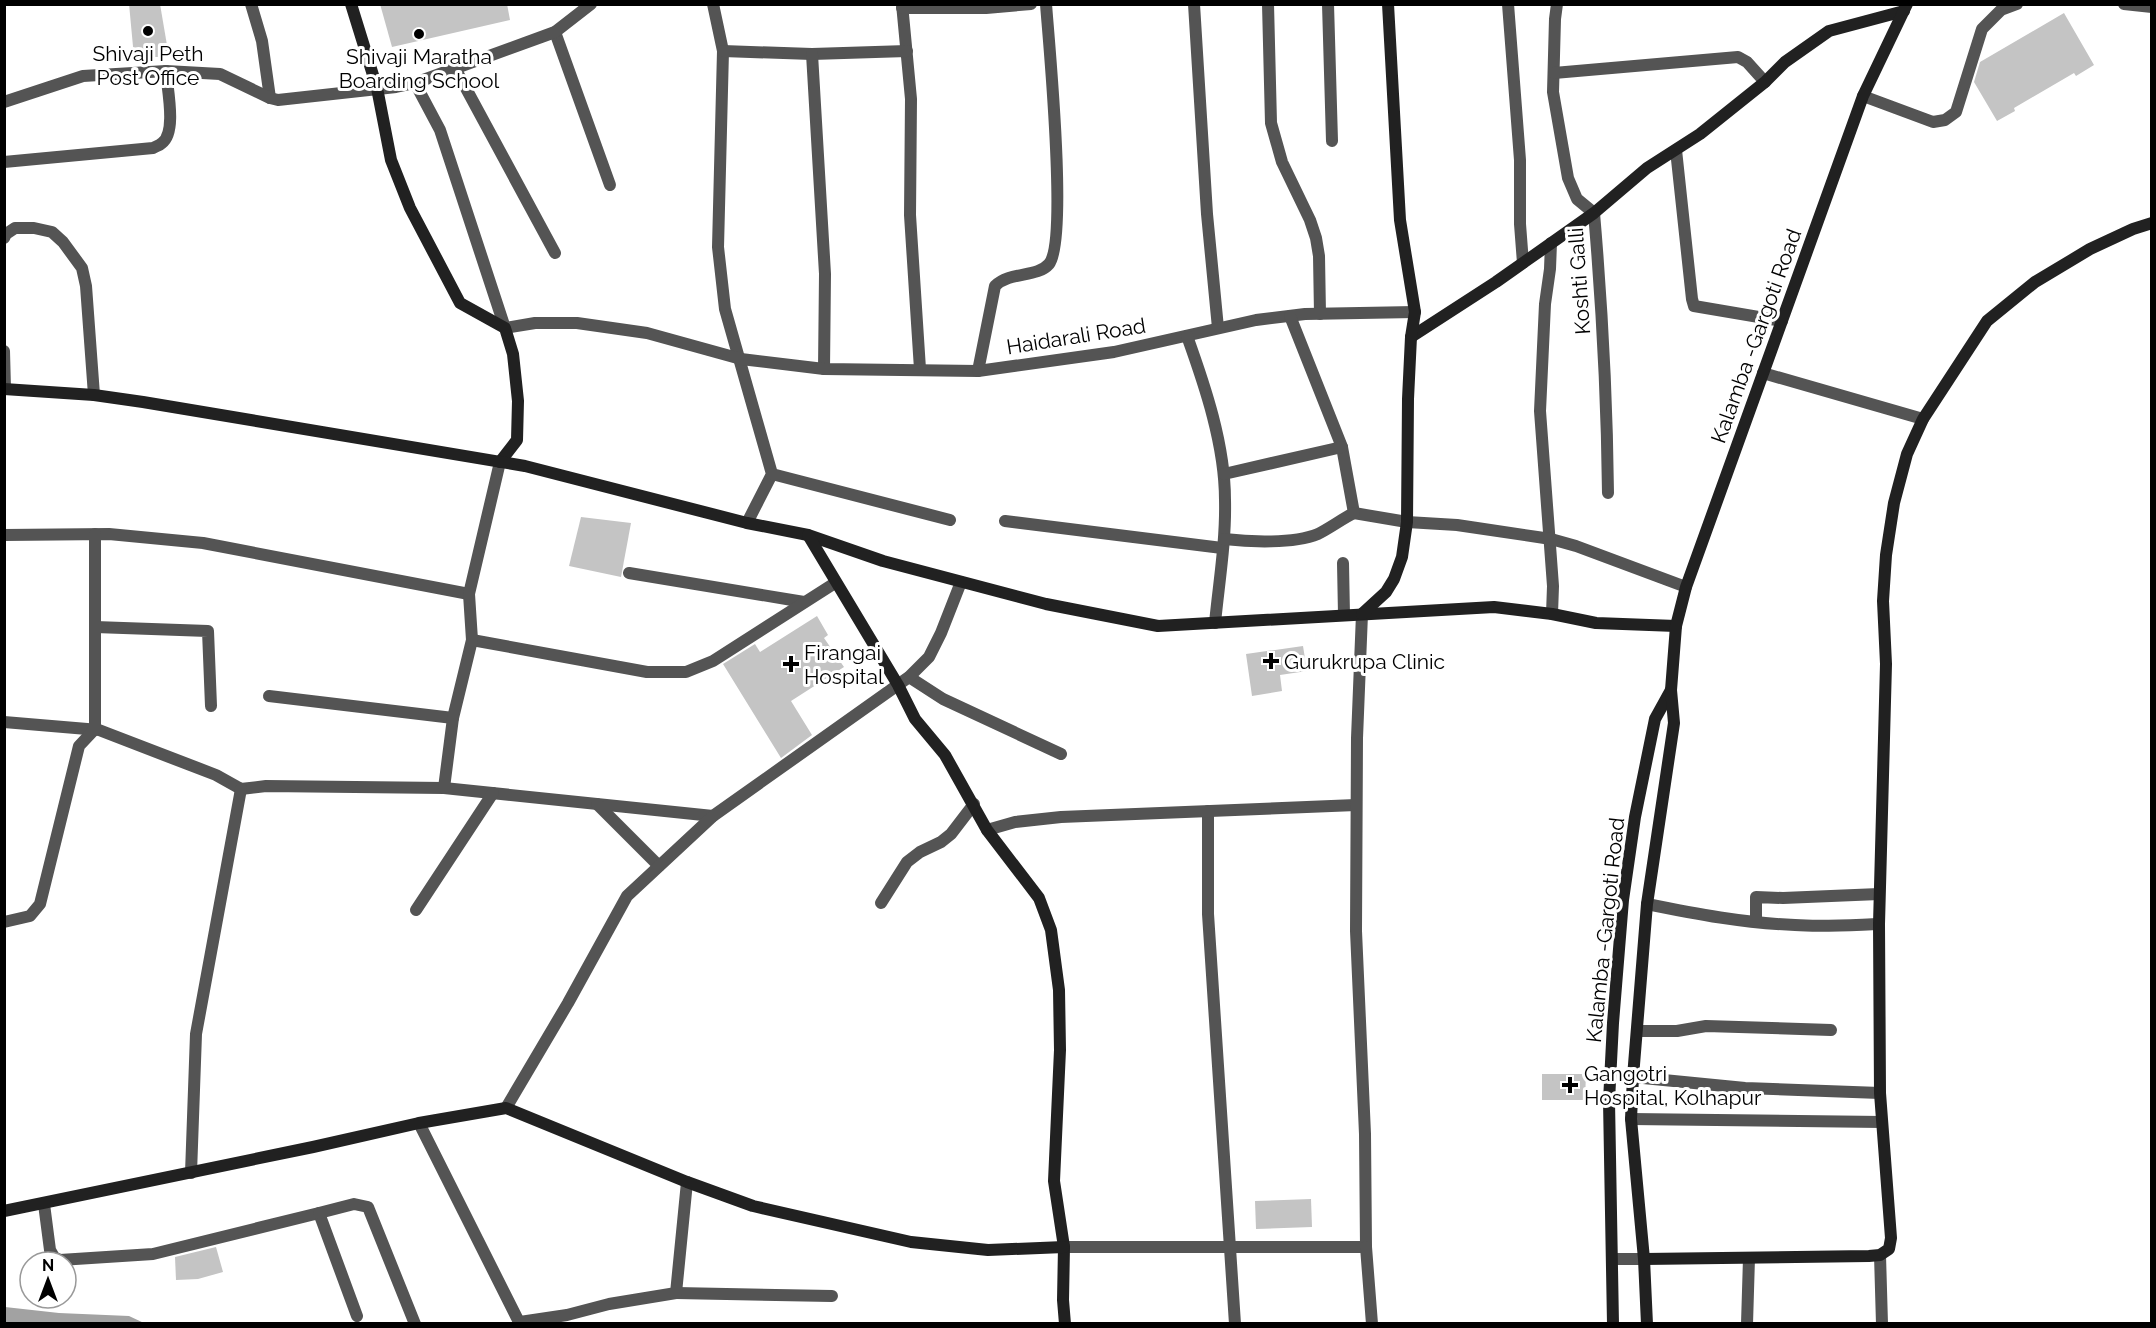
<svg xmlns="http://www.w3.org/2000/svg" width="2156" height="1328" viewBox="0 0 2156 1328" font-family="Raleway,sans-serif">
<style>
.water{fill:#a2a2a2}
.building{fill:#c4c4c4}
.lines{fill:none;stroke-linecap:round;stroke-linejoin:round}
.street{stroke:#545454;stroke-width:12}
.secondary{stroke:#212121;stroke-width:12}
.poi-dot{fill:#000;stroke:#fff;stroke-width:2}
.labels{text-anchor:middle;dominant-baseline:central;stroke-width:6;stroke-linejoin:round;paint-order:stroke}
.poi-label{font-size:21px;fill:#000;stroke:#fff;text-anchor:start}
.street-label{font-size:21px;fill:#000;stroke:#fff}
</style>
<rect width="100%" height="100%" fill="#fff"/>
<!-- water -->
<polygon class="water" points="5,1307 59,1313 129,1316 144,1323 5,1323"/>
<!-- building -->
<g class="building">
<polygon points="129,4 160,4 169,57 134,57"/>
<polygon points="380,4 507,4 510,20 392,47"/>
<polygon points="2064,13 2094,65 2076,76 2074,73 2014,108 2015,111 1997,121 1974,82 1980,62"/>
<polygon points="581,517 631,523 621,577 569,566"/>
<polygon points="817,616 828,635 824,638 844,667 791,701 812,735 781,758 723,664 755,644 760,652"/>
<polygon points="1303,646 1307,671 1280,675 1282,691 1252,696 1246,654"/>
<polygon points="1542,1074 1586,1074 1585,1100 1542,1100"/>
<polygon points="1311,1199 1312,1227 1256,1229 1255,1201"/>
<polygon points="216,1247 223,1272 198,1279 176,1280 175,1257"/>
</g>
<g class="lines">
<!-- street -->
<g class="street">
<polyline points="251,4 262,41 270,98"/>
<polyline points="713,4 723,51 718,247 725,309 772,474 747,523"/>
<polyline points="902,4 911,99 910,215 920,369"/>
<polyline points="1194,4 1207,214 1218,328"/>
<polyline points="1268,4 1271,123 1282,162 1310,220 1316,238 1319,256 1320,314"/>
<polyline points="1328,4 1332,141"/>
<polyline points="1508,4 1520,160 1520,224 1523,263"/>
<path d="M1557 4 1555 19 1553 92 1568 178 1577 199 1594 213C1602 306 1607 400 1608 493"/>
<polyline points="2124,4 2152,7"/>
<polyline points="902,8 986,8 1031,4"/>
<polyline points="555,32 610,185"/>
<polyline points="723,51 812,54 907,51"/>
<polyline points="812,54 825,274 824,369"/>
<polyline points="455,68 555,253"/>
<polyline points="1554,73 1738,57 1747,62 1765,82"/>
<polyline points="415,83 440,130 505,328 535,323 577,323 647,333 741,359 824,369 978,371 1114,352 1256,320 1305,314 1415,312"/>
<polyline points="1863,96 1933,122 1945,120 1956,112 1982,29 2001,10 2017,4"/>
<polyline points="4,102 83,76 166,71 220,74 270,98 278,100 396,87 415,83 555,32 591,4"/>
<polyline points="1676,150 1692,299 1694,306 1782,321"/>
<path d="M4 162 153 148C156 146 159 146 162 143 177 132 167 88 166 71"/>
<polyline points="4,238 6,234 15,228 34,228 52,232 63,242 82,268 86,286 94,395"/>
<polyline points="1551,243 1550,269 1545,304 1540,411 1553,586 1552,614"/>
<polyline points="1290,316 1342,447 1354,513 1407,522 1457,525 1551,539 1576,546 1686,587"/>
<path d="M1187 336C1205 386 1225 445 1225 500 1226 541 1219 582 1215 623"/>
<polyline points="4,351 5,389"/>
<path d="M978 371 995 286C1010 271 1037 278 1049 264 1068 241 1049 44 1046 4"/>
<polyline points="1763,373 1923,419"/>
<polyline points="772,474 950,520"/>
<polyline points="1224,474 1342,447"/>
<polyline points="1005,521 1222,548"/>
<polyline points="4,535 109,534 203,543 469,594"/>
<path d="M1224 539C1250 542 1293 544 1318 534 1330 528 1342 519 1354 513"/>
<polyline points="1343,563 1344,615"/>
<polyline points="629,573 804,602"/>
<polyline points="95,627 208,631 211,706"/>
<polyline points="472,640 647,672 686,672 713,661 835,583"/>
<polyline points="909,677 943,699 1061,754"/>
<polyline points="269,696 453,718"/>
<polyline points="4,722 99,730 216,775 241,789 266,786 444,788 713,816"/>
<polyline points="444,788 453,718 472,640 469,594 500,462"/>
<polyline points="597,804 659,866"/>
<polyline points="1208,811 1208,914 1235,1324"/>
<polyline points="987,830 1015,822 1061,817 1356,805"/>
<polyline points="881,903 907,862 920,852 941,842 951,834 974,804"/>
<path d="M1647 904C1696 914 1744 923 1795 925 1822 927 1851 925 1879 924"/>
<polyline points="416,910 493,793"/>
<polyline points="4,922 30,916 40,904 79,746 95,729 95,534"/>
<polyline points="1756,922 1756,897 1783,898 1879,894"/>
<polyline points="1637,1031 1677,1031 1706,1026 1831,1030"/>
<polyline points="1633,1077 1745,1088 1880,1093"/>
<polyline points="506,1108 568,1003 627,896 713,816 909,677 929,657 941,633 961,582"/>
<polyline points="1631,1119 1882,1122"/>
<polyline points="419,1123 520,1324"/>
<polyline points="191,1173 196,1034 241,789"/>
<polyline points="44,1204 50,1250 54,1257 60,1260 153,1254 319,1213 357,1316"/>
<polyline points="319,1213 354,1204 368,1207 415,1324"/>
<polyline points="1064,1247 1366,1247 1365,1134 1356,931 1357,738 1362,614"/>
<polyline points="1366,1247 1372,1324"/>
<polyline points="1880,1255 1882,1324"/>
<polyline points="1612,1259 1644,1259"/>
<polyline points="676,1293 832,1296"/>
<polyline points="520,1322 567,1315 609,1304 676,1293 687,1182"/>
<polyline points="1747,1324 1749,1258"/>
</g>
<!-- secondary -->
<g class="secondary">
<polyline points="351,4 377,88 391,160 410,208 460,303 505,328 513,354 518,401 517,440 500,462"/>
<polyline points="1411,337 1496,282 1594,213 1647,168 1700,134 1765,82 1785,62 1829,31 1904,11"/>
<polyline points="4,389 94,395 143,402 525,466 747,523 808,535 883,561 1046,604 1158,626 1494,607 1552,614 1596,623 1676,626"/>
<polyline points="808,535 898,685 915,719 945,755 987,830 1039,898 1051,930 1059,990 1060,1050 1054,1181 1064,1247 1063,1300 1065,1324"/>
<polyline points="1362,614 1386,592 1394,579 1402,557 1407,522 1408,399 1411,337 1415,312 1400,220 1388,4"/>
<polyline points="4,1211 313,1147 419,1123 506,1108 687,1182 753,1206 911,1242 988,1250 1064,1247"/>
<polyline points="1644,1259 1869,1256 1880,1255 1889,1249 1891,1238 1880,1093 1879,924 1886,664 1883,601 1886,555 1894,503 1907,454 1923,419 1987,321 2035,282 2090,249 2133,229 2152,223"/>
<polyline points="1613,1324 1609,1101 1613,1023 1623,900 1635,817 1655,719 1671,690"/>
<polyline points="1647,1324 1644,1259 1631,1119 1633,1077 1647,904 1674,723 1671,690 1676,626 1686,587 1863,96 1907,4"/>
</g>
</g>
<!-- markers -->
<g class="poi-dot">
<circle cx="148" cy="31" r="6"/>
<circle cx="419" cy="34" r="6"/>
<path d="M1268 652h6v6h6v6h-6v6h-6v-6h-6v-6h6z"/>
<path d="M788 655h6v6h6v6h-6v6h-6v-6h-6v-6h6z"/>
<path d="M1567 1076h6v6h6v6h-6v6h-6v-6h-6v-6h6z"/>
</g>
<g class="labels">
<!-- poi labels -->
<g class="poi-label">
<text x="148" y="53" text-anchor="middle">Shivaji Peth<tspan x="148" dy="24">Post Office</tspan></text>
<text x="419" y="56" text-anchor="middle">Shivaji Maratha<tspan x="419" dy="24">Boarding School</tspan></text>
<text x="804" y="652">Firangai<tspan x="804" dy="24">Hospital</tspan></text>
<text x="1284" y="661">Gurukrupa Clinic</text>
<text x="1584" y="1073">Gangotri<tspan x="1584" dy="24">Hospital, Kolhapur</tspan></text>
</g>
<!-- street labels -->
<g class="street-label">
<text transform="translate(1579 281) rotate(-94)">Koshti Galli</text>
<text transform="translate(1076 336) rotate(-9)">Haidarali Road</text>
<text transform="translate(1756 336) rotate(-70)">Kalamba -Gargoti Road</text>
<text transform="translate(1605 930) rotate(-84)">Kalamba -Gargoti Road</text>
</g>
</g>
<!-- border -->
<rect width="2156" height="1328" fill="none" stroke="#000000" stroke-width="12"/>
<!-- north arrow -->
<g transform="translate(48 1280)"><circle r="28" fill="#ffffff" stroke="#999999" stroke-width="1.5"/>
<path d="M0-4.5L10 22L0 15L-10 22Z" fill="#000000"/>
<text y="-9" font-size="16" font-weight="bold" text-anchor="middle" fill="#000000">N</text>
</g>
</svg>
